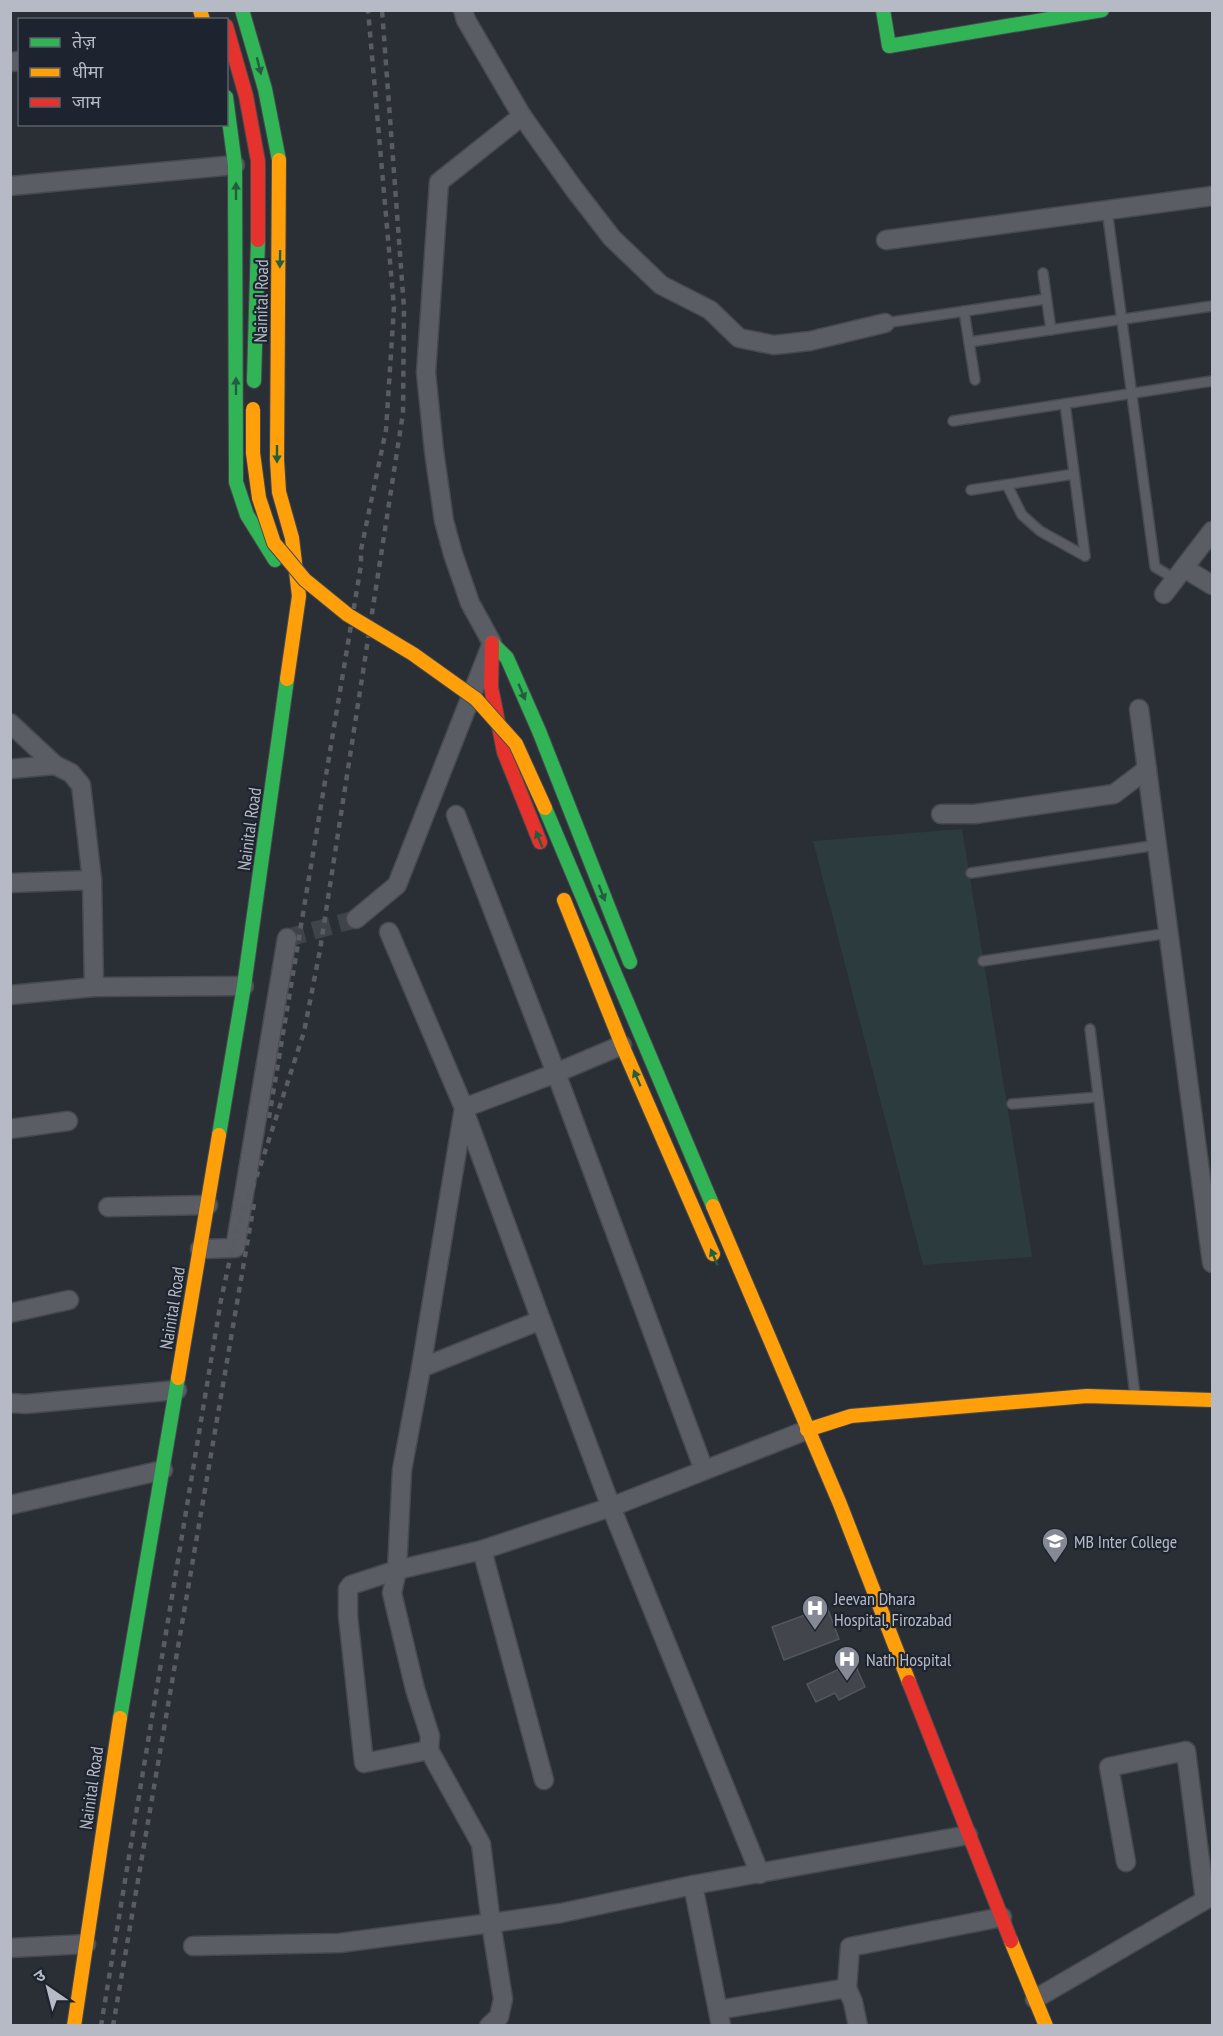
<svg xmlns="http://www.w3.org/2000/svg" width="1223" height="2036" viewBox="0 0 1223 2036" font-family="'PT Sans Narrow','Noto Sans Devanagari',sans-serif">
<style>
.green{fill:#2c3b3e}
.building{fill:#42464c;stroke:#52565d;stroke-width:1.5}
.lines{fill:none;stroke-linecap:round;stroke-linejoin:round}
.street-tunnel{stroke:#3f434b;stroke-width:18;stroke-dasharray:18 9;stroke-linecap:butt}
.lane-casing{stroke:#46494e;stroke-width:12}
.street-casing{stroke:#46494e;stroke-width:21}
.fast-casing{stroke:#46494e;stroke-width:16}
.slow-casing{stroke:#46494e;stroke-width:16}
.jam-casing{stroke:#46494e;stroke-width:16}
.lane{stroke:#5a5d63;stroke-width:9}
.street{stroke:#5a5d63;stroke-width:18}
.fast{stroke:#30b455;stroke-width:14}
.slow{stroke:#ff9f0a;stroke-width:14}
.jam{stroke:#e5322d;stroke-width:14}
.rail{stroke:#595c61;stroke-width:4.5;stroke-dasharray:6 6;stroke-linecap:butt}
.slow-bridge-casing{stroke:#46494e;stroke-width:16;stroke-linecap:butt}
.slow-bridge{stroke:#ff9f0a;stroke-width:14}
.oneway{fill:#255e3e}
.labels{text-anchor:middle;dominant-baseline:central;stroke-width:4.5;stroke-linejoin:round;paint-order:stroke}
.street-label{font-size:18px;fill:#b5bac5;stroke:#1e242f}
.poi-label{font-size:18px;fill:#b5bac5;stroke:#1e242f;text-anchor:start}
</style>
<rect width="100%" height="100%" fill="#2a2e35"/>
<!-- green -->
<polygon class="green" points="962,829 1032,1257 923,1265 813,841"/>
<!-- building -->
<g class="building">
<polygon points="827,1607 839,1639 784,1660 772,1627"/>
<polygon points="854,1662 865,1687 839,1700 835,1693 816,1702 807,1684"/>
</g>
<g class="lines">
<!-- street-tunnel -->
<polyline class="street-tunnel" points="287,938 356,919"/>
<!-- lane casing -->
<g class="lane-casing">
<g id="lane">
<polyline points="1107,210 1155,567 1175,579"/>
<polyline points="1043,273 1051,330"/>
<polyline points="964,311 975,380"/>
<polyline points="885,323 1046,299"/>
<polyline points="969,342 1212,306"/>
<polyline points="1065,404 1085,556"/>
<polyline points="953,421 1212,381"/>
<polyline points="1007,485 1022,515 1040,531 1085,556"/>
<polyline points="971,490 1074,474"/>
<polyline points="971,873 1157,845"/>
<polyline points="983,961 1169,933"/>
<polyline points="1090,1029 1135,1395"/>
<polyline points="1012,1104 1098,1097"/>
</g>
</g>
<!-- street casing -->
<g class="street-casing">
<g id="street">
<polyline points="463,10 466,20 522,116 574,189 612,238 661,285 710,310 739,338 774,345 810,341 885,323"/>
<polyline points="10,62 20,61"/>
<polyline points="10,186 235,165"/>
<polyline points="886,240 1212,196"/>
<polyline points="1184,568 1212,585"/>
<polyline points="1164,594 1212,531"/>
<polyline points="1139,709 1212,1263"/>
<polyline points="10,723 55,765 71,773 81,785 92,880"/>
<polyline points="10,769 55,765"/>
<polyline points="941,814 975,814 1114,794 1147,769"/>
<polyline points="456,815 556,1073 704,1470"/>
<polyline points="10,883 92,880 94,987 244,986"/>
<polyline points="356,919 397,885 492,643 470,603 453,554 444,521 434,451 426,373 439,182 522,116"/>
<polyline points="389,932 464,1108 556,1073 622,1045"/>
<polyline points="10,995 94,987"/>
<polyline points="464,1110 541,1320"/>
<polyline points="10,1129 68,1121"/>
<polyline points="108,1207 208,1205"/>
<polyline points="200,1249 235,1248 287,938"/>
<polyline points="10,1313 69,1300"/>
<polyline points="421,1368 464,1108"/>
<polyline points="10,1403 26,1404 177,1390"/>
<polyline points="10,1505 163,1470"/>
<polyline points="482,1550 544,1780"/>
<polyline points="429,1750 364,1763 348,1616 348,1589 351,1585 397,1570 482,1550 611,1507 807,1430"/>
<polyline points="693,1885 721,2026"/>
<polyline points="193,1946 340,1943 491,1923 561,1913 693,1885 968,1835"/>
<polyline points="10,1948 86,1944"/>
<polyline points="1035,1999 1205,1900 1186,1751 1109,1767 1126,1862"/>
<polyline points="718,2010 847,1988"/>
<polyline points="489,2026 499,2017 503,1999 491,1923 481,1844 429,1750 430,1736 415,1689 392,1593 397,1570 402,1470 421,1368 541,1320 611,1507 760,1874"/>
<polyline points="858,2026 853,2002 847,1988 850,1947 1002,1917"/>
</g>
</g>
<!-- fast casing -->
<g class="fast-casing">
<g id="fast">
<polyline points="242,10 265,89 279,160"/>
<polyline points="883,10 889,46 1102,10"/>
<polyline points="226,97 235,165 236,482 247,515 275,560"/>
<polyline points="254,381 258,240"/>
<polyline points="492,643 507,658 539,731 630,962"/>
<polyline points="545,808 713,1206"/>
<polyline points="219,1135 244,986 287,679"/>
<polyline points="120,1718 178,1378"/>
</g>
</g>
<!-- slow casing -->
<g class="slow-casing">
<g id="slow">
<polyline points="200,10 203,20"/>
<polyline points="279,160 277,460 279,492 292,538 299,596 287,679"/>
<polyline points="564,900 622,1045 713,1254"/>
<polyline points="713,1206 840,1504 909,1682"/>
<polyline points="178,1378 219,1135"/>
<polyline points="807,1430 851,1416 1087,1396 1212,1400"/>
<polyline points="1011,1941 1046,2026"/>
<polyline points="74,2026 120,1718"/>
</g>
</g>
<!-- jam casing -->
<g class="jam-casing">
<g id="jam">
<polyline points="226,26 246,96 258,161 258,240"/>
<polyline points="492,643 491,687 504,752 540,842"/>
<polyline points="909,1682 1011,1941"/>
</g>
</g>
<!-- lane -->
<use href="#lane" class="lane"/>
<!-- street -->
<use href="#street" class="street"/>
<!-- fast -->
<use href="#fast" class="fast"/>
<!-- slow -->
<use href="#slow" class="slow"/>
<!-- jam -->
<use href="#jam" class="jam"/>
<!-- rail -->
<g class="rail">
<polyline points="269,1118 361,565 361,550 386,430 394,307 368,10"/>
<polyline points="101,2026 221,1300 235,1236 261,1164 304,1032 320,950 403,413 404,308 382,10"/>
<polyline points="113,2026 255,1198"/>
</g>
<!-- slow-bridge casing -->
<g class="slow-bridge-casing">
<polyline id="slow-bridge" points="253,409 253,453 259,498 274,543 305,580 348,615 413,654 476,699 516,744 545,808"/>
</g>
<!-- slow-bridge -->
<use href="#slow-bridge" class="slow-bridge"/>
</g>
<!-- one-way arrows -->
<defs><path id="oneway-solid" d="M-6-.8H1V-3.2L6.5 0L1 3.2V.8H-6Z" transform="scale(1.5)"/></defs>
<g class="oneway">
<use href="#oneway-solid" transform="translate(259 66) rotate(76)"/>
<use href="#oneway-solid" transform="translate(236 191) rotate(-90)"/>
<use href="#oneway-solid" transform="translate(280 259) rotate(91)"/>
<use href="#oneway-solid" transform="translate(236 386) rotate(-90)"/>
<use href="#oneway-solid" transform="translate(277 454) rotate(90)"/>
<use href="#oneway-solid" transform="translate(522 692) rotate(67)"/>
<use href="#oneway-solid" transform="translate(539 839) rotate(-112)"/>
<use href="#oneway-solid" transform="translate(602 893) rotate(69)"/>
<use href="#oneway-solid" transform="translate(637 1078) rotate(-113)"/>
<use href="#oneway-solid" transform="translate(714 1257) rotate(-113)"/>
</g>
<!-- icons -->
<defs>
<g id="university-pin" transform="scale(1.35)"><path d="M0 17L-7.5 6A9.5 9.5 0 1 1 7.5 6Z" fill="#848993" stroke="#1e242f"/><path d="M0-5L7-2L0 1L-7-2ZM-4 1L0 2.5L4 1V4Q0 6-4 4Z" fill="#fff"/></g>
<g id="hospital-pin" transform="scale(1.35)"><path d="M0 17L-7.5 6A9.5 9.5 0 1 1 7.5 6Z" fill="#848993" stroke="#1e242f"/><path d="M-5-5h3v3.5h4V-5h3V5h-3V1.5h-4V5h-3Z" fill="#fff"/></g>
</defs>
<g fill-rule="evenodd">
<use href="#university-pin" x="1055" y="1541"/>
<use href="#hospital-pin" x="815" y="1608"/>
<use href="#hospital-pin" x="847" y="1659"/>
</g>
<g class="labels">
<!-- street labels -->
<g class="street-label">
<text transform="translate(261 301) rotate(-89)">Nainital Road</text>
<text transform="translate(249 829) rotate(-82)">Nainital Road</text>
<text transform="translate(172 1308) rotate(-81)">Nainital Road</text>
<text transform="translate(91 1788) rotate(-82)">Nainital Road</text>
</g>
<!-- poi labels -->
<g class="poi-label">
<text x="1074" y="1541">MB Inter College</text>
<text x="834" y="1598">Jeevan Dhara<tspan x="834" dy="21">Hospital, Firozabad</tspan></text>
<text x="866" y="1659">Nath Hospital</text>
</g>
</g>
<!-- border -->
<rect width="1223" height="2036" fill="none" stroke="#b5bac5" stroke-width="24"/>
<!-- legend -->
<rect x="18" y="18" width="210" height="108" fill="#1e242f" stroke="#5a606b" stroke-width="1.5"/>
<rect x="30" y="38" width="30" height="9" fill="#30b455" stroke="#5a606b" stroke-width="1.5"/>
<text x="72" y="48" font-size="18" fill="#b5bac5">तेज़</text>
<rect x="30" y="68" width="30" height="9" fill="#ff9f0a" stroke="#5a606b" stroke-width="1.5"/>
<text x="72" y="78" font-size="18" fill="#b5bac5">धीमा</text>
<rect x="30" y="98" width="30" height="9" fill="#e5322d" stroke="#5a606b" stroke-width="1.5"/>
<text x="72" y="108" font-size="18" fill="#b5bac5">जाम</text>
<!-- north arrow -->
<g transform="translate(48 1988) rotate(325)" stroke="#1e242f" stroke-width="4.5" paint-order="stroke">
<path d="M0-4.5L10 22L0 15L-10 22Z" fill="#b5bac5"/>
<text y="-9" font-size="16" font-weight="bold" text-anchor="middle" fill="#b5bac5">उ</text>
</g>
</svg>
